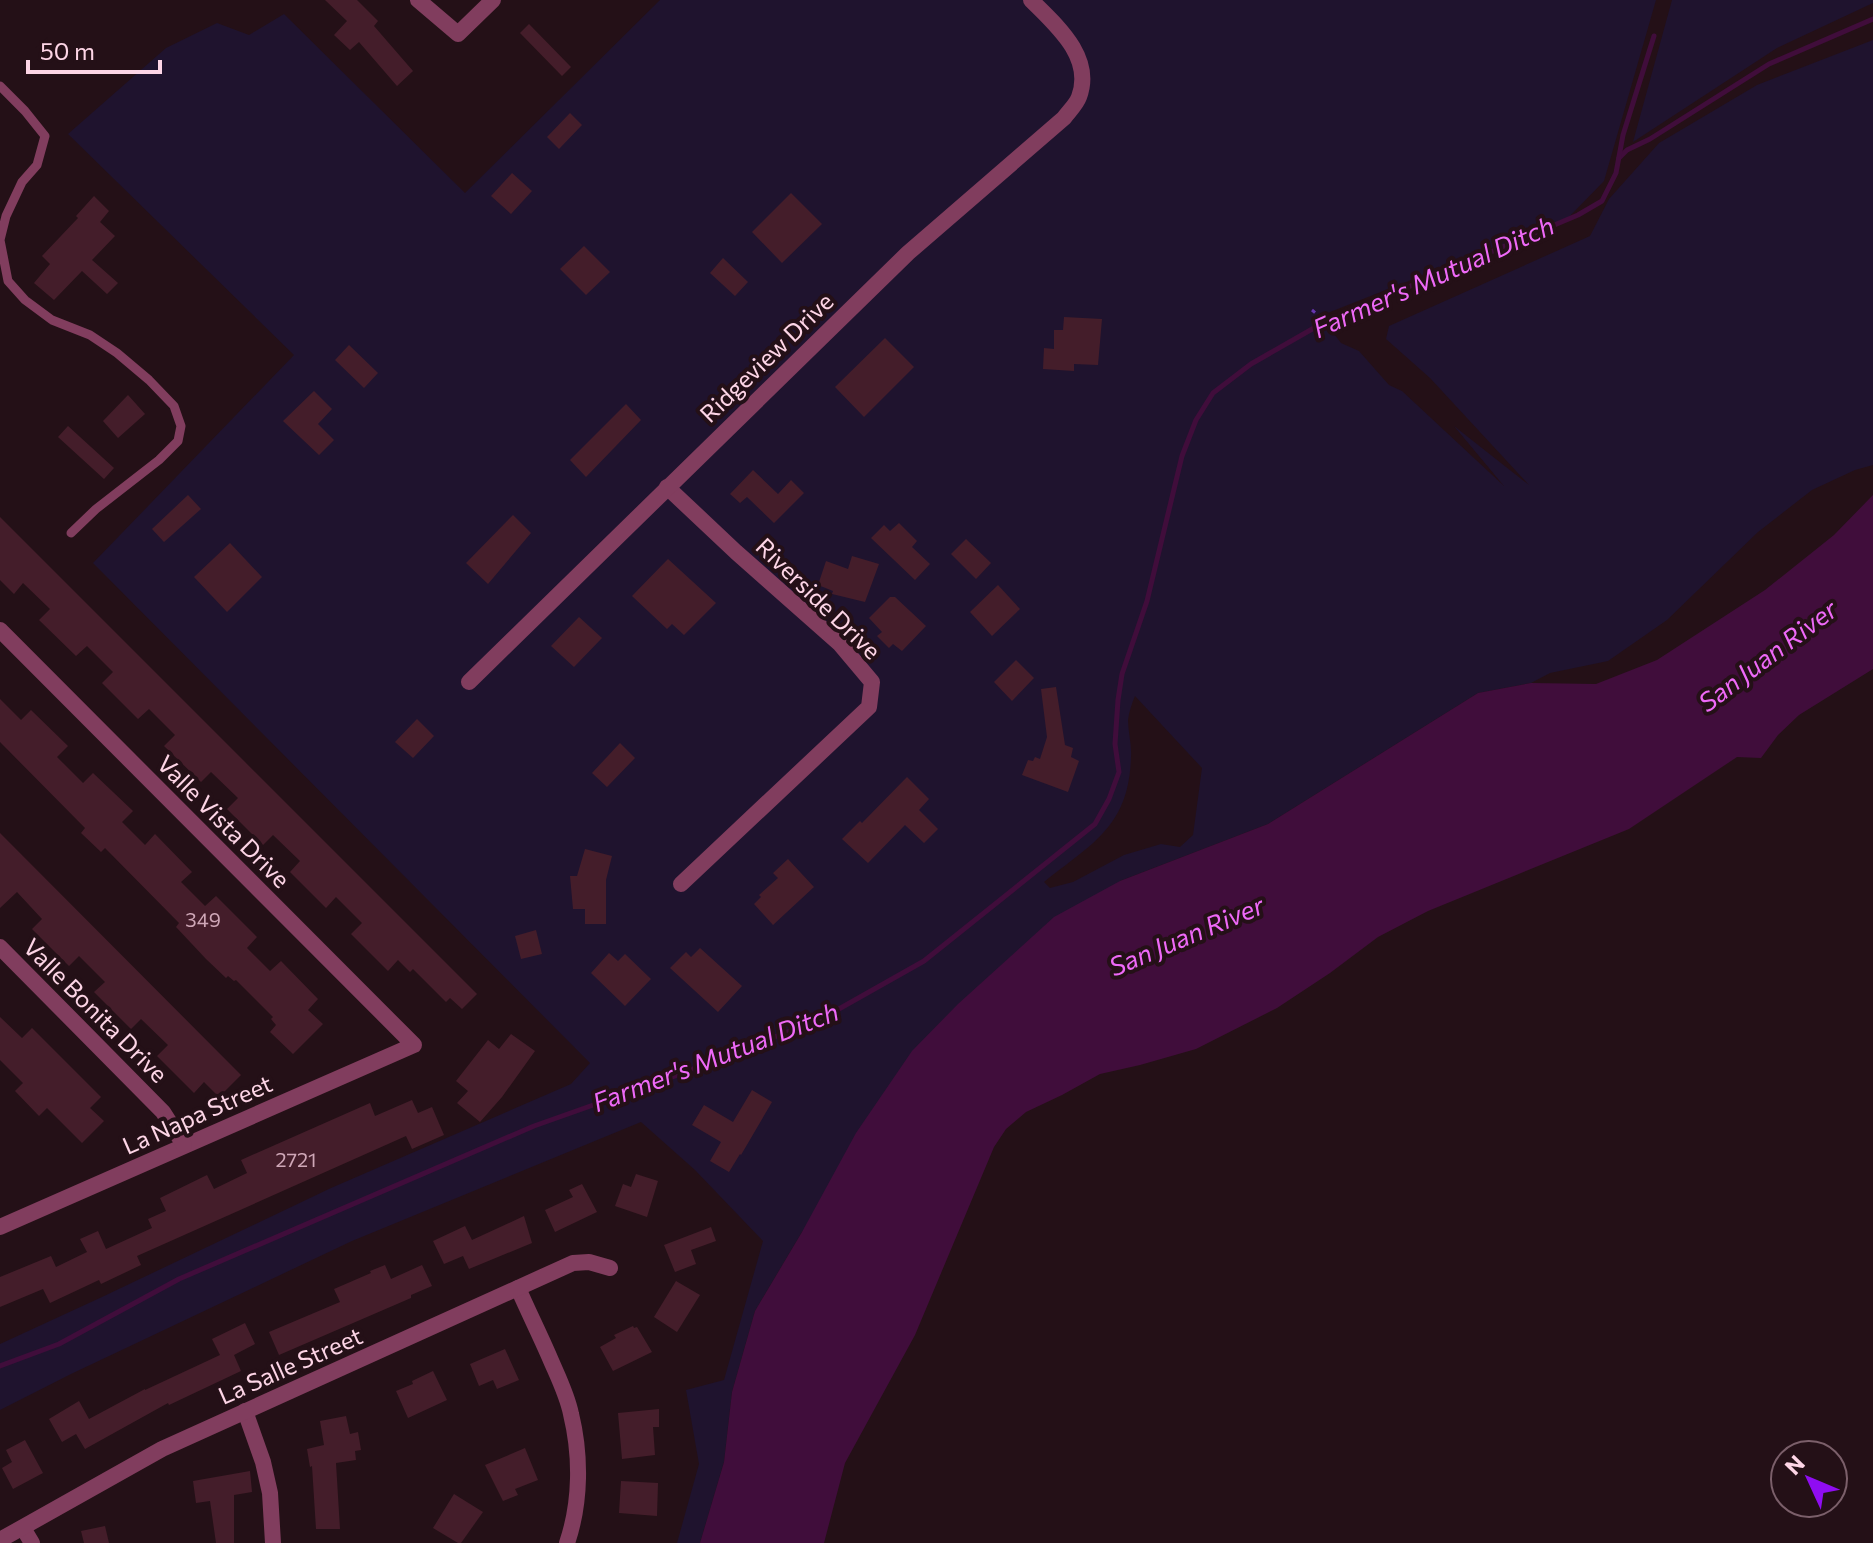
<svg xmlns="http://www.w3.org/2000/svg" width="1873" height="1543" viewBox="0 0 1873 1543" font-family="Commissioner,sans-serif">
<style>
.green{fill:#1f132e;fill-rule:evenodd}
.water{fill:#400d3b}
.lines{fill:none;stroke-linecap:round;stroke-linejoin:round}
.stream{stroke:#400d3b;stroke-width:5}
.building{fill:#441d2a}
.path{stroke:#6836b0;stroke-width:3;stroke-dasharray:4 6;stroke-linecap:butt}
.lane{stroke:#813d5e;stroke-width:9}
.street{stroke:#813d5e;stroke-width:16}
.labels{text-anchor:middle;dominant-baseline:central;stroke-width:8;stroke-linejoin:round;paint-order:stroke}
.number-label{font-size:20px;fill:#cfa7b7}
.street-label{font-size:24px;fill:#fdd5e6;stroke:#241017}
.water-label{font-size:26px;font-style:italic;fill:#ee69f7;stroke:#241017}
</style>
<rect width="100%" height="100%" fill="#241017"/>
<!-- green -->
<g class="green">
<path d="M660 0H1656L1604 181 1568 218 1320 316 1341 343 1359 351 1389 385 1402 391 1504 486 1454 426 1529 485 1430 378 1386 339 1389 326 1590 236 1609 199 1659 143 1757 85 1873 40V465L1855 470 1812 490 1758 532 1667 620 1608 661 1550 673 1531 683 1478 693 1268 824 1120 881 802 1232 755 1311 732 1392 724 1462 700 1543H677L699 1464 686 1390 724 1380 763 1241 695 1170 641 1122 352 1241 71 1374 0 1410V1344L102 1297 331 1188 571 1084 590 1063 93 563 294 355 68 134 166 48 217 23 249 35 284 14 465 193ZM1135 696 1202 768 1193 835 1180 847 1161 844 1124 855 1073 882 1050 888 1044 882C1093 843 1129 826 1131 757 1132 745 1128 732 1128 720 1129 712 1132 703 1135 696Z"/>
<polygon points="1672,0 1873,0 1873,3 1777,48 1633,142"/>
</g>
<!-- water -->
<polygon class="water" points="1873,495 1873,669 1799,715 1778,735 1761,758 1737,757 1629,829 1428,911 1378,937 1330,973 1277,1008 1196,1049 1140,1065 1100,1074 1062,1095 1026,1112 1006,1129 994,1147 915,1335 845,1463 824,1543 700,1543 724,1462 732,1392 755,1311 802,1232 856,1133 912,1051 958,1004 1054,917 1120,881 1268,824 1478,693 1531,683 1596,684 1657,660 1765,590 1834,535"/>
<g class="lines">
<!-- stream -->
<g class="stream">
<polyline points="1619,158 1627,150 1650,139 1769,64 1873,19"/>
<polyline points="0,1366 59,1344 179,1279 534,1126 675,1076 823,1018 924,961 1095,824 1109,799 1119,772 1115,744 1118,700 1122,674 1147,601 1182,456 1196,420 1213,393 1251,364 1321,324 1578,215 1602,201 1616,173 1623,135 1654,36"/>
</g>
</g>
<!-- building -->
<g class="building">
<polygon points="325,0 357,0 378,21 374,26 413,71 397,86 359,42 350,50 334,35 347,21"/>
<polygon points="529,24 571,67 562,76 520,33"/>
<polygon points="570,113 582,125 559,149 547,137"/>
<polygon points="512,173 532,191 511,214 491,196"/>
<polygon points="791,193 822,224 782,263 752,232"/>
<polygon points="94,196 109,211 100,222 115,236 92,260 118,283 107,294 82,271 54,300 34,283 50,264 42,256 78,218 76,216"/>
<polygon points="584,246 610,272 586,295 560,269"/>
<polygon points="723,258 748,282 735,296 710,273"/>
<polygon points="1064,317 1102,319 1098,365 1074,364 1074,371 1043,369 1044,348 1054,349 1054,330 1063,330"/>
<polygon points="885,338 914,367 864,417 835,387"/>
<polygon points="349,345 378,373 364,388 335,360"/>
<polygon points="314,391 332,409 318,424 334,440 319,455 283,421"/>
<polygon points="128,395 145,414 118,438 103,421"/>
<polygon points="626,404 641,420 586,477 570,460"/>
<polygon points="68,426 114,468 104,479 58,437"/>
<polygon points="753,470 778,494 791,480 804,493 774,523 747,497 740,503 730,494"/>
<polygon points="188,495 201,509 164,542 152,529"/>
<polygon points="513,515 531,533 488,584 466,563"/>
<polygon points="0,517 477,994 462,1009 450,998 446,1002 413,969 410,972 398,960 388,971 351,934 362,923 336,897 326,908 290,872 300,861 273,835 263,845 227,809 238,798 211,772 201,782 164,746 175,735 149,709 138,719 102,683 113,672 87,646 76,656 39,620 50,609 23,583 14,594 0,580"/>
<polygon points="899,523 917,541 912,547 930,564 915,580 871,538 884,525 890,531"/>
<polygon points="966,539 991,563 976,579 951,554"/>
<polygon points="230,543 262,577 227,612 194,577"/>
<polygon points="852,556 879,564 865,602 832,594 833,591 818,585 826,561 848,569"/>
<polygon points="668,559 716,603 684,635 672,624 667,629 632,596"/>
<polygon points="998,585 1020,609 992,636 970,612"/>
<polygon points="890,597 895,597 926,626 902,651 893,644 889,648 877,636 882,632 869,618"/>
<polygon points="579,617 602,638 574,667 551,646"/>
<polygon points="1016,660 1034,678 1012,701 994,682"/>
<polygon points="1056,687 1065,745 1073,748 1071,757 1079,761 1068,792 1022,775 1028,760 1033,761 1035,757 1040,759 1047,737 1041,689"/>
<polygon points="0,699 21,720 31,710 68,746 57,757 83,783 93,773 133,811 122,822 145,845 155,834 192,872 181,882 205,906 216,896 257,937 247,948 270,971 281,961 318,999 308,1010 323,1024 293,1054 270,1032 276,1025 271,1019 273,1017 236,980 234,981 228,976 226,978 206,959 176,927 179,923 105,848 101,852 81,833 85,828 0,742"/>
<polygon points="417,719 434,736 413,758 395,742"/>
<polygon points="620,743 635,758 607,787 592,773"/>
<polygon points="907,777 929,799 919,810 938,829 924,843 905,825 868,863 842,839 860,821 862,823"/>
<polygon points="0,833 241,1075 219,1097 204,1082 194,1093 157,1056 168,1045 141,1019 131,1029 94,992 105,982 79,956 69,966 32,929 42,919 17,892 0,908"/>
<polygon points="585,849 612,856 606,880 606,924 585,924 585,909 573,909 570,876 577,876"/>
<polygon points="788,859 814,887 773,925 754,904 761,897 759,895 778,878 773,873"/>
<polygon points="536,930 542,954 521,959 515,936"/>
<polygon points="700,948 742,986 718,1012 670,968 686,952 691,957"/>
<polygon points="609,953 618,961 625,954 651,979 625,1006 591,973"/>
<polygon points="0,1017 22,1038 32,1028 101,1097 90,1108 104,1121 82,1143 47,1108 39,1116 15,1091 23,1083 0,1060"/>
<polygon points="511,1034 535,1051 502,1097 480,1122 457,1103 468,1091 456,1081 488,1040 499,1049"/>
<polygon points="752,1090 772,1102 741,1155 740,1154 729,1172 710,1161 721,1142 692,1125 704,1105 733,1122"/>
<polygon points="412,1100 418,1113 432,1107 444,1135 412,1149 406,1136 137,1256 141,1265 101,1284 99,1280 50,1303 43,1289 0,1307 0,1277 51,1256 56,1267 87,1252 80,1239 98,1231 106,1249 152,1228 148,1219 166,1211 160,1198 207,1175 214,1189 247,1173 241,1160 370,1103 375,1116"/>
<polygon points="636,1174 658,1181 647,1217 615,1206 623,1184 631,1187"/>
<polygon points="582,1184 597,1212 555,1232 545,1210 573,1197 569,1190"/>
<polygon points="524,1216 532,1243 469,1269 463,1256 444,1264 433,1241 465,1226 472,1240"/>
<polygon points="711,1227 716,1241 691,1250 696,1264 675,1272 664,1245"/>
<polygon points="385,1265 391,1279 422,1265 432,1286 411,1295 411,1298 279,1355 269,1332 340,1302 334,1289 371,1273 370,1271"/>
<polygon points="676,1281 700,1295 677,1332 654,1317"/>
<polygon points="245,1323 255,1344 234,1355 241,1371 169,1405 168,1403 85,1449 76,1434 62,1442 49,1419 79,1401 89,1419 145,1389 145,1390 220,1355 212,1339"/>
<polygon points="633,1326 634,1328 637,1327 652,1352 613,1371 600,1347 616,1338 614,1335"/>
<polygon points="505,1349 519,1380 497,1389 493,1380 479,1386 470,1364"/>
<polygon points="433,1371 447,1400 408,1418 396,1391 413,1384 412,1381"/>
<polygon points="659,1409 659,1427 653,1427 655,1455 622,1459 618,1413"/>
<polygon points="346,1416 350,1434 358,1432 361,1450 355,1451 356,1460 336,1463 340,1529 316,1529 312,1466 310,1467 307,1449 324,1445 320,1421"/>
<polygon points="25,1440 43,1473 13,1489 2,1468 12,1462 6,1450"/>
<polygon points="525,1448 538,1480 515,1489 518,1495 503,1501 485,1465"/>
<polygon points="250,1471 252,1492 234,1495 234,1543 216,1543 210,1501 196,1503 193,1481"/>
<polygon points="621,1481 658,1483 657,1516 619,1513"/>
<polygon points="454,1494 483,1512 461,1543 458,1543 433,1528"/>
<polygon points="105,1526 109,1543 84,1543 81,1531"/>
</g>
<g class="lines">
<!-- path -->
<polyline class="path" points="1312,310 1338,332"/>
<!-- lane -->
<polyline class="lane" points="0,86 25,111 45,136 37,165 22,182 6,216 0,240 8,281 25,300 52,320 90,335 117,353 149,380 174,406 181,426 178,441 159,460 96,509 71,533"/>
<!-- street -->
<g class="street">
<polyline points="418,0 458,34 493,0"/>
<polyline points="667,487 736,552 840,644 872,682 869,707 681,884"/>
<polyline points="0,630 414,1045 0,1227"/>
<path d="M469 682 908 253 1064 118C1069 111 1076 105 1079 97 1094 57 1056 25 1031 0"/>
<polyline points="0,947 163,1112 184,1145"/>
<path d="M518 1288C528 1311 539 1333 549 1356 557 1375 567 1394 571 1414 581 1455 581 1502 567 1543"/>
<polyline points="245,1411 263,1462 270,1493 273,1543"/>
<polyline points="23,1528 32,1543"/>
<polyline points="0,1540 162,1449 573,1263 589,1262 610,1268"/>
</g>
</g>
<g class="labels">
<!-- number labels -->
<g class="number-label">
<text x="203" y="919">349</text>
<text x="296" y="1159">2721</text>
</g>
<!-- street labels -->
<g class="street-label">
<text transform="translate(766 357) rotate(-44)">Ridgeview Drive</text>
<text transform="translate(819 598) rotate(44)">Riverside Drive</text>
<text transform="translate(224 821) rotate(45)">Valle Vista Drive</text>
<text transform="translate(96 1010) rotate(45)">Valle Bonita Drive</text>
<text transform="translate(197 1114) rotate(-24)">La Napa Street</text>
<text transform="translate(290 1365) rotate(-24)">La Salle Street</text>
</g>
<!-- water labels -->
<g class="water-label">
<text transform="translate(1433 276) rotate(-24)">Farmer's Mutual Ditch</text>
<text transform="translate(1767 655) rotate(-37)">San Juan River</text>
<text transform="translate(1186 935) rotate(-23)">San Juan River</text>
<text transform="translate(715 1056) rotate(-21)">Farmer's Mutual Ditch</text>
</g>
</g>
<!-- north arrow -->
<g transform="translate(1809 1479) rotate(314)"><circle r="38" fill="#241017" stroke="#7b5f6a" stroke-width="2"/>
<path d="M0-6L14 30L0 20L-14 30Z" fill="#8f0df1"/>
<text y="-12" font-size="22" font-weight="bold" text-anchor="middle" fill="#fdd5e6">N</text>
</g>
<!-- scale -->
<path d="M28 60v12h132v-12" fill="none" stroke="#fdd5e6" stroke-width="4"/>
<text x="40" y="60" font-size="24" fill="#fdd5e6" stroke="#241017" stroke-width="6" paint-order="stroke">50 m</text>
</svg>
